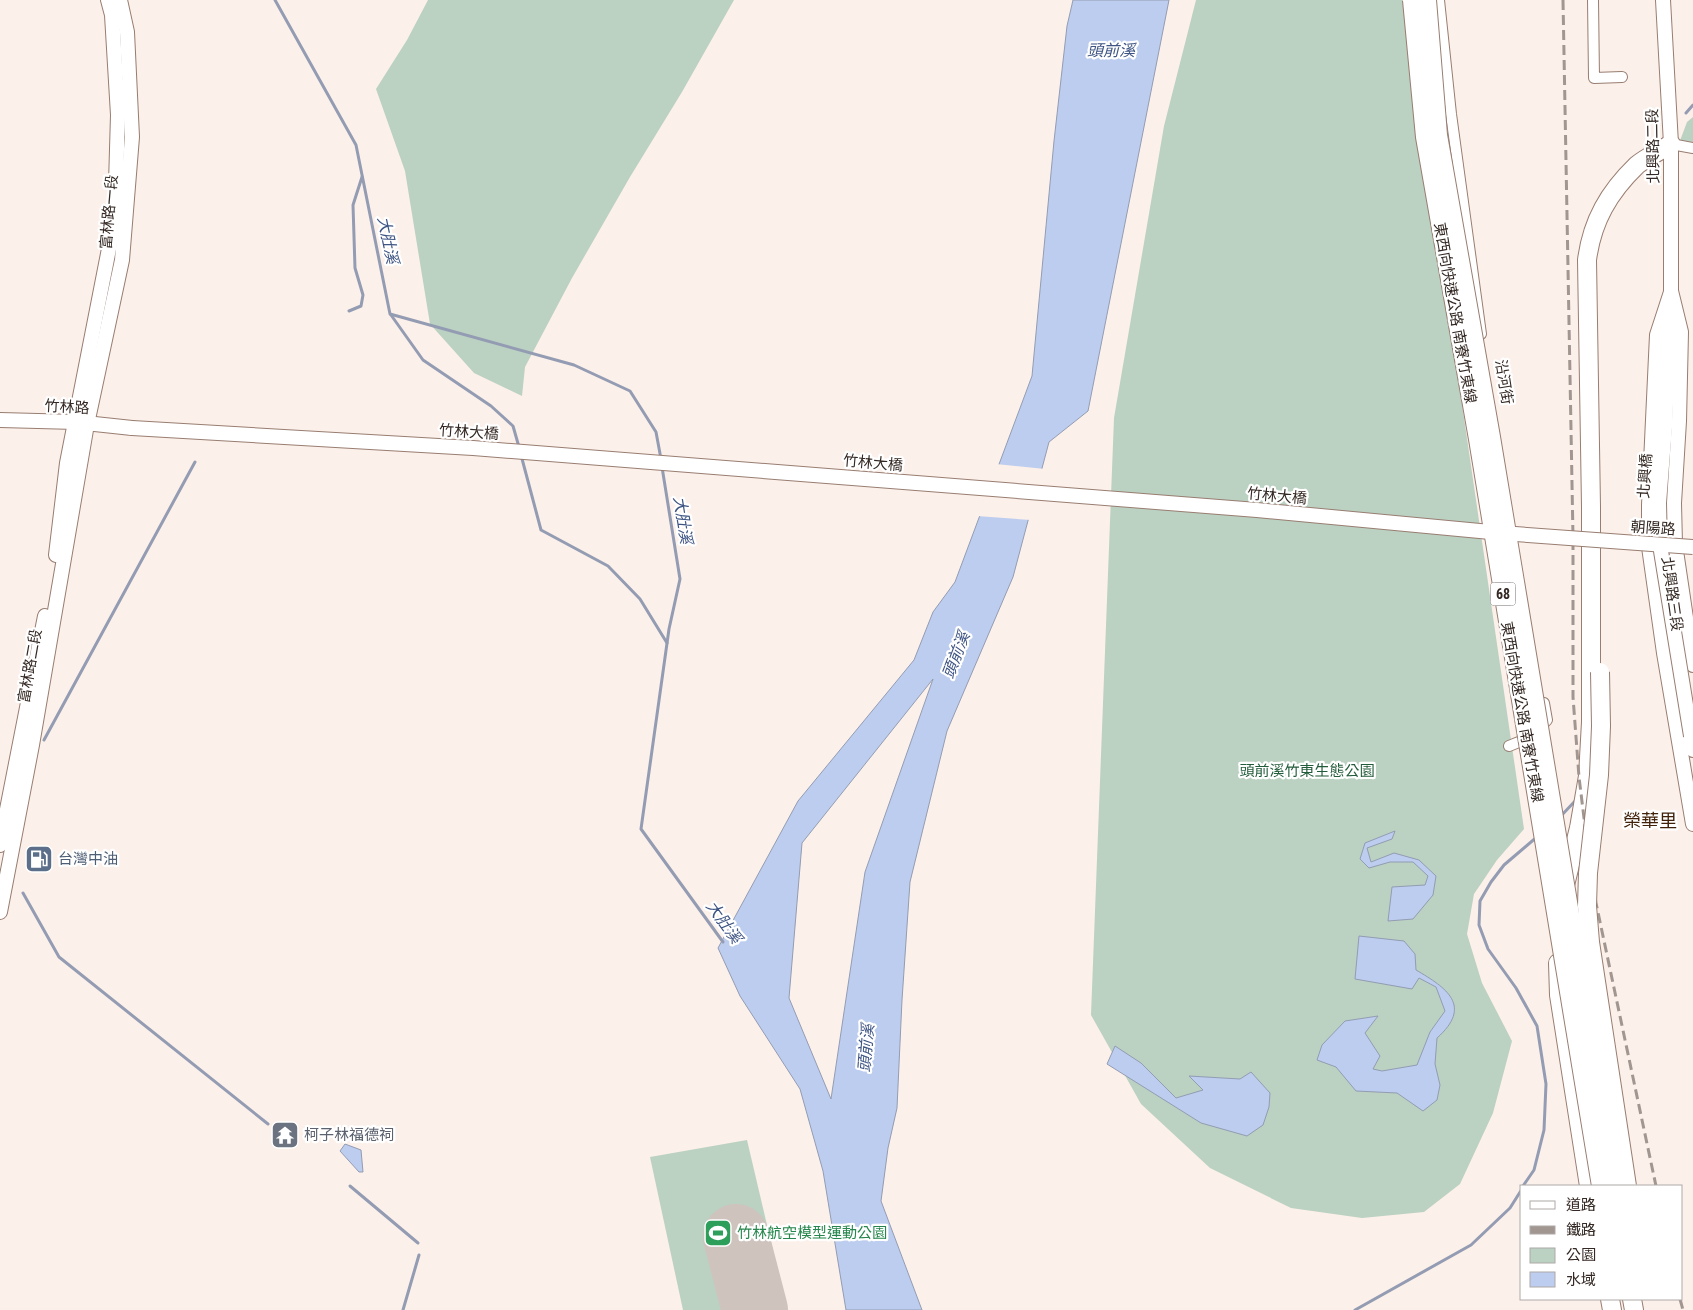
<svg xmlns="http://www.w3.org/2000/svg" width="1693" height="1310" viewBox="0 0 1693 1310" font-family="'Roboto Condensed','Noto Sans TC',sans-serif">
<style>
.green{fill:#bbd1c2}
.water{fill:#bccdef;stroke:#939cb2;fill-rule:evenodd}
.pier{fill:#fcf0ea}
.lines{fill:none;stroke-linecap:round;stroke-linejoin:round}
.stream{stroke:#939cb2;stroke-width:3}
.runway{stroke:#cfc3be;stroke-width:66}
.street-casing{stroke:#987d71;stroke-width:12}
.secondary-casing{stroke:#987d71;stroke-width:16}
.highway-casing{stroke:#987d71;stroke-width:20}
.street{stroke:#fff;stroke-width:10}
.secondary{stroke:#fff;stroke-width:14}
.highway{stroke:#fff;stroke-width:18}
.rail{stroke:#a29691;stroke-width:3;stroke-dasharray:10 5;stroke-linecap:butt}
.secondary-bridge-casing{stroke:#987d71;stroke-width:16;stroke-linecap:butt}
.highway-bridge-casing{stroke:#987d71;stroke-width:20;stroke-linecap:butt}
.secondary-bridge{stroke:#fff;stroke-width:14}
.highway-bridge{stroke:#fff;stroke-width:18}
.labels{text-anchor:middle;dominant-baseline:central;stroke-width:4.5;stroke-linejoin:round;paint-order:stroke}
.shield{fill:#fff;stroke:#716966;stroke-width:1}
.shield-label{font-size:14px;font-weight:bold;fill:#342924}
.street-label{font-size:15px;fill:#342924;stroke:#fff}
.park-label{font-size:15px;fill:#235c3b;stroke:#fff}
.service-label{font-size:15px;fill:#4e5e75;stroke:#fff;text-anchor:start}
.worship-label{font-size:15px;fill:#5b616d;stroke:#fff;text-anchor:start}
.leisure-label{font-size:15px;fill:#27864d;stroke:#fff;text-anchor:start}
.water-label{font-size:16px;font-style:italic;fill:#3e5483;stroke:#fff}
.quarter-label{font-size:18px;fill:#412109;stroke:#fff}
</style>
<rect width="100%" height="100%" fill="#fcf0ea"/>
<!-- green -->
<g class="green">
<polygon points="428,0 734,0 682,92 630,177 572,278 525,367 522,396 474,373 430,324 405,171 376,89 407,40"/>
<polygon points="1196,0 1417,0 1442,267 1524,829 1497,860 1474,894 1467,934 1482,983 1512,1041 1493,1113 1460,1184 1424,1212 1362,1218 1291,1208 1210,1168 1141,1104 1091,1015 1114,418 1164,126"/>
<polygon points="1693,117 1693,148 1678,146 1687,122"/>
<polygon points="747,1140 787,1310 683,1310 650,1157"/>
</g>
<!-- water -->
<g class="water">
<path d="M1073 0H1169L1088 411 1049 442 1013 577 947 731 910 882 902 1000 897 1108 888 1148 881 1201 922 1310H846L823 1171 800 1089 740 996 718 948 798 801 914 660 933 612 955 582 1032 376 1054 141 1067 26ZM933 679 865 872 831 1099 789 998 802 843Z"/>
<polygon points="1395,831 1392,839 1367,848 1371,862 1394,853 1419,860 1436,876 1433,895 1413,919 1388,921 1392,887 1425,885 1428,876 1413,862 1390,862 1369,868 1360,859 1365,843"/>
<path d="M1359 936 1404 941 1415 954 1416 970C1447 988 1473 1006 1437 1038L1435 1064 1440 1085 1437 1100 1423 1111 1397 1093 1356 1091 1336 1067 1317 1060 1322 1045 1345 1021 1378 1016 1365 1033 1380 1056 1373 1069 1382 1071 1417 1065 1430 1032 1445 1011 1436 987 1419 978 1412 989 1355 979Z"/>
<polygon points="1115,1046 1141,1063 1176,1098 1203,1090 1189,1076 1240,1079 1251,1072 1270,1093 1269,1107 1263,1125 1247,1136 1201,1123 1107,1064"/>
<polygon points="345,1144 361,1150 363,1172 359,1172 340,1151"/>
</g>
<!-- pier -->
<polygon class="pier" points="996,464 1045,469 1031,520 977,516"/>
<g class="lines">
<!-- stream -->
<g class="stream">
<polyline points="275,0 356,145 390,314 574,365 630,391 656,432 661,459"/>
<polyline points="1686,113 1693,105"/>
<polyline points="349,311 361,306 363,295 355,268 353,205 362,177"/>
<polyline points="391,315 423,360 491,406 513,426 519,447"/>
<polyline points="521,455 541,530 608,566 640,599 667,643"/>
<polyline points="662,467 680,579 669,629 641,829 723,942"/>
<polyline points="44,740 195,462"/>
<polyline points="1560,817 1576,800"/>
<polyline points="23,893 59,957 268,1124"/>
<polyline points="350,1186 418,1243"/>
<polyline points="1523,1186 1534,1170 1544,1130 1546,1084 1537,1026 1516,988 1488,949 1479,925 1480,901 1491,882 1504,865 1538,836"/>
<polyline points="403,1310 419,1255"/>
<polyline points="1355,1310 1471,1245 1510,1208 1522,1189"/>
</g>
<!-- runway -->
<polyline class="runway" points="736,1237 755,1310"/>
<!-- street casing -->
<g class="street-casing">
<g id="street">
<polyline points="1439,0 1451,114 1481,334"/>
<polyline points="1593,0 1594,78 1622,77"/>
<polyline points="1671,144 1693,148"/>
<polyline points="1509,746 1531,737 1547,720 1544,703"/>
</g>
</g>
<!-- secondary casing -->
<g class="secondary-casing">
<g id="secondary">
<polyline points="1663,0 1671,144 1671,291 1681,332 1679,421 1674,503 1675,544 1693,665"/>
<polyline points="1671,292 1657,335 1649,505 1649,547 1664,653 1693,824"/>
<polyline points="0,420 76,422 132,428"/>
<polyline points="1660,545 1659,503 1665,427 1670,309"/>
<polyline points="56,555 67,463 115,218 118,115 112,15 108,0"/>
<polyline points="1691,736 1693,750"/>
<polyline points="0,845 45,616"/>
<polyline points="0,912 32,745 87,424 122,260 132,137 127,32 120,0"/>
</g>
</g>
<!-- highway casing -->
<g class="highway-casing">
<g id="highway">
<path d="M1565 885 1579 828 1588 776 1591 722V507L1587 260C1592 221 1609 192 1637 165 1647 157 1660 151 1671 144"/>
<polyline points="1558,963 1559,995 1589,1186"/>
<polyline points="1610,1299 1612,1310"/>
<polyline points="1632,1299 1634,1310"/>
</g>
</g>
<!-- street -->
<use href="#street" class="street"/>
<!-- secondary -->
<use href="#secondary" class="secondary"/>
<!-- highway -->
<use href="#highway" class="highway"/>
<!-- rail -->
<g class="rail">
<polyline points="1563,0 1573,537 1573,697 1579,777 1588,851 1596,903 1656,1186"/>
<polyline points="1680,1299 1683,1310"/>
</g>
<!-- secondary-bridge casing -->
<g class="secondary-bridge-casing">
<g id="secondary-bridge">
<polyline points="132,428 473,448 1257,510 1501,533 1693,547"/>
<polyline points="1660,545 1691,736"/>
</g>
</g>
<!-- highway-bridge casing -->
<g class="highway-bridge-casing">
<g id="highway-bridge">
<polyline points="1412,0 1425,137 1478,439 1601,1186"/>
<polyline points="1427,0 1438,135 1491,437 1615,1186"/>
<polyline points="1600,672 1601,726 1599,775 1588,873 1587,906 1590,942 1627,1186"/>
</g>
</g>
<!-- secondary-bridge -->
<use href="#secondary-bridge" class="secondary-bridge"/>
<!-- highway-bridge -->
<use href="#highway-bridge" class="highway-bridge"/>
</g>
<!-- icons -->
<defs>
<g id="fuel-square" transform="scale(1.4375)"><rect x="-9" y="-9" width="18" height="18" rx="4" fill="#5c6f8a" stroke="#fff"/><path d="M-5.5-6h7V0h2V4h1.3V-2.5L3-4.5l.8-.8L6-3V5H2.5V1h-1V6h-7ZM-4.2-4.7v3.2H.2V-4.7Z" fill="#fff"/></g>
<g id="temple-square" transform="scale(1.4375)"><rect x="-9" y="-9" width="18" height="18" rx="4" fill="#6b7280" stroke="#fff"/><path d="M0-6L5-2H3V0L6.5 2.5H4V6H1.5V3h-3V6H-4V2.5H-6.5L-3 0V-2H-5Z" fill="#fff"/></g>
<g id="stadium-square" transform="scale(1.4375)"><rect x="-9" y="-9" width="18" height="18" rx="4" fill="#2e9e5b" stroke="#fff"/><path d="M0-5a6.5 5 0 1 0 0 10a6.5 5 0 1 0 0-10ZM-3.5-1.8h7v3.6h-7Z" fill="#fff"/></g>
</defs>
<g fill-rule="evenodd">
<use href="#fuel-square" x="39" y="859"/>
<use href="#temple-square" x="285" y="1135"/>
<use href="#stadium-square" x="718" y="1233"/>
</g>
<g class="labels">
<!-- shield labels -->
<rect class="shield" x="1490.5" y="582.5" width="25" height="23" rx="4"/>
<g class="shield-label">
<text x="1503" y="594">68</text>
</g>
<!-- street labels -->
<g class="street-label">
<text transform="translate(1653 146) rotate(-91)">北興路二段</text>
<text transform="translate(109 212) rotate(-85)">富林路一段</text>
<text transform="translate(1455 313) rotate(80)">東西向快速公路 南寮竹東線</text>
<text transform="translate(1504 382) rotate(81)">沿河街</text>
<text transform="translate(67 407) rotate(3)">竹林路</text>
<text transform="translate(469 432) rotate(4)">竹林大橋</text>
<text transform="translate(873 463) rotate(5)">竹林大橋</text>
<text transform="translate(1645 476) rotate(-86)">北興橋</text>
<text transform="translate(1277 496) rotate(5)">竹林大橋</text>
<text transform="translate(1653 528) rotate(4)">朝陽路</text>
<text transform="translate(1672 594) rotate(82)">北興路三段</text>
<text transform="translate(30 666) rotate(-80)">富林路二段</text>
<text transform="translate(1522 712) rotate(80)">東西向快速公路 南寮竹東線</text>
</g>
<!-- park labels -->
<g class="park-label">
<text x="1307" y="771">頭前溪竹東生態公園</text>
</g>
<!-- service labels -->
<g class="service-label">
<text x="58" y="859">台灣中油</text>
</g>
<!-- worship labels -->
<g class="worship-label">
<text x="304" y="1135">柯子林福德祠</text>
</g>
<!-- leisure labels -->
<g class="leisure-label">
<text x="737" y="1233">竹林航空模型運動公園</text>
</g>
<!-- water labels -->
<g class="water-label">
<text x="1111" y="50">頭前溪</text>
<text transform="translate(388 240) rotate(78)">大肚溪</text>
<text transform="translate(683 520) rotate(81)">大肚溪</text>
<text transform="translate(956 655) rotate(-69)">頭前溪</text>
<text transform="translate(724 922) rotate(54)">大肚溪</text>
<text transform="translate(866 1048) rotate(-85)">頭前溪</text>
</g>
<!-- quarter labels -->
<g class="quarter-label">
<text x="1650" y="820">榮華里</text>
</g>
</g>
<!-- legend -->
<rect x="1520" y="1185" width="162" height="115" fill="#ffffff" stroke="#aea9a7"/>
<rect x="1530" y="1201" width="25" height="8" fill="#ffffff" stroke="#aea9a7"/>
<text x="1566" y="1210" font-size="15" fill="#342924">道路</text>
<rect x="1530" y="1226" width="25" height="8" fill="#a29691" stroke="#aea9a7"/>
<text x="1566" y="1235" font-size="15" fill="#342924">鐵路</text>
<rect x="1530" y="1248" width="25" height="15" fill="#bbd1c2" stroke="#aea9a7"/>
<text x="1566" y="1260" font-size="15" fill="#342924">公園</text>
<rect x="1530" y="1272" width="25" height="15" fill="#bccdef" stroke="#aea9a7"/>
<text x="1566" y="1285" font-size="15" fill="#342924">水域</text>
</svg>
